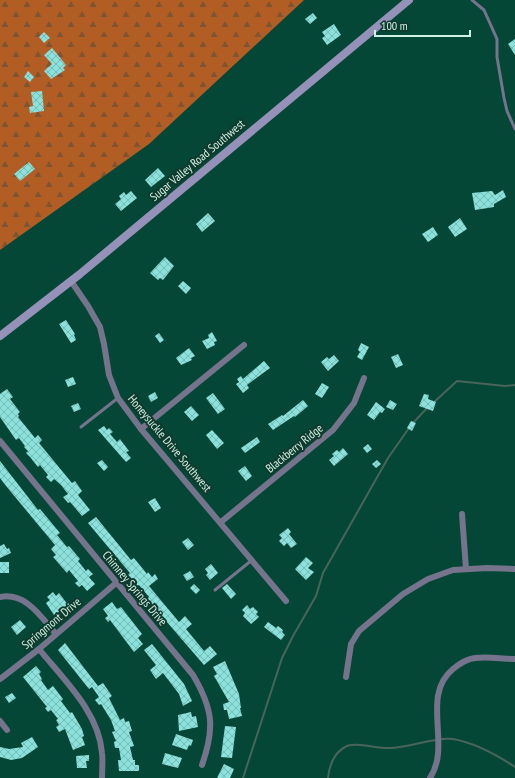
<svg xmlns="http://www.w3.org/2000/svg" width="515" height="778" viewBox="0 0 515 778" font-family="'PT Sans Narrow',sans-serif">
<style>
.forest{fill:url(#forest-firs)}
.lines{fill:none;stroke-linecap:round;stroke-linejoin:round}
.stream{stroke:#49645a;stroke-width:2}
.building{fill:url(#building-cross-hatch)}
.lane{stroke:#76738c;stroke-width:3}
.street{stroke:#76738c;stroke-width:6}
.secondary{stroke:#9691b8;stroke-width:8}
.labels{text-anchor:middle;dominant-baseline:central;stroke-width:4;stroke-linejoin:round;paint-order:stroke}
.street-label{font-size:12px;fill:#cdf1e3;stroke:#113a2e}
</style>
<defs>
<pattern id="forest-firs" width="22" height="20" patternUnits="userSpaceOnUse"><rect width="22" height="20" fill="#b25d24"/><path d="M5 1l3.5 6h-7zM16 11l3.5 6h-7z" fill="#7e5432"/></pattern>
<pattern id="building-cross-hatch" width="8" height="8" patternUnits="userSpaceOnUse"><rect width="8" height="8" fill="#8be1db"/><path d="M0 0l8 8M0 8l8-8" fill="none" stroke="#78bbb5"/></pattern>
</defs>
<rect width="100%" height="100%" fill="#054736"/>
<!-- forest -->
<polygon class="forest" points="0,0 304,0 149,144 0,250"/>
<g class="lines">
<!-- stream -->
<g class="stream">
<polyline points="433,403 457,381 505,386 515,385"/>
<polyline points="413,423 428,407"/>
<polyline points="243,778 282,658 293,636 316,596 323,573 388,458 409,428"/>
<path d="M328 778C329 766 334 753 345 747 355 741 377 749 390 748 409 748 437 736 453 739 475 743 497 755 515 767"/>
</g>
</g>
<!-- building -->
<g class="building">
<polygon points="313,13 317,18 310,24 305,19"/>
<polygon points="334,24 341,35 327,45 322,38 325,36 322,32"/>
<polygon points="44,32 50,38 44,43 39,37"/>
<polygon points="515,39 515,55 508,44"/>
<polygon points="52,48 66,65 63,68 65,70 51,79 44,71 52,64 44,55"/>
<polygon points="28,71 34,77 30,82 24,77"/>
<polygon points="42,91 44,111 30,113 29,107 33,106 31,92"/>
<polygon points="29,162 35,169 20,181 14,174"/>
<polygon points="158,168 165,176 151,187 145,180"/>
<polygon points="503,190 506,197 494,204 494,207 475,210 472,193 492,191 495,195"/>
<polygon points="131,191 137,198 121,211 115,204 121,199 119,196 124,192 126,195"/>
<polygon points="208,213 215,221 202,232 196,224"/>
<polygon points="460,218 467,229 455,237 448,227"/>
<polygon points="433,227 438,235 428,242 422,234"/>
<polygon points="165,257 174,266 163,280 160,278 158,280 150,273"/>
<polygon points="183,281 191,288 186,294 178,286"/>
<polygon points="66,320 75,334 74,335 76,340 71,343 59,324"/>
<polygon points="212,332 217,341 214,342 215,345 207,349 202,341 209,338 208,335"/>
<polygon points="159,333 164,340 160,343 155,336"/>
<polygon points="361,343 369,347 362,360 357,357 360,352 358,350"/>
<polygon points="189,348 195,356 191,358 192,360 181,365 176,358"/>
<polygon points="398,354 403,365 396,368 391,357"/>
<polygon points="334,355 339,361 328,371 321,362 327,357 329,359"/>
<polygon points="264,361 270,368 247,385 249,388 243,393 236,384 239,382 237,379 241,376 243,379"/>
<polygon points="73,377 76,384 68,387 65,380"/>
<polygon points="322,383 329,387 322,398 315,394"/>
<polygon points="7,389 13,397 10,399 20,412 18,414 19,416 18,417 35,438 38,435 42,440 39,443 72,483 75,481 82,491 78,495 90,510 82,516 70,502 68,503 63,497 68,494 61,485 54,479 51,482 46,477 48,475 40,465 38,467 30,457 26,453 28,451 24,447 25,446 19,438 16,440 0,417 0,394"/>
<polygon points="155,392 158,398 151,402 148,396"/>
<polygon points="213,393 225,409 218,414 206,398"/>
<polygon points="424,394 429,395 428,399 436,402 433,411 419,406"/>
<polygon points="303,400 308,406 295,417 294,416 273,430 268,424 282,415 283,416"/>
<polygon points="390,400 397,404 393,410 386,407"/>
<polygon points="376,402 385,409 382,413 380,412 374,420 367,415"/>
<polygon points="78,403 81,409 74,412 71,406"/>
<polygon points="191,406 199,415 192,421 184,412"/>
<polygon points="411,421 416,423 412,431 407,428"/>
<polygon points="104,426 107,430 109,428 113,432 110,434 117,442 120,439 129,451 126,452 131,458 126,462 98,430"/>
<polygon points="212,430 224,443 217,449 206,435"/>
<polygon points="257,437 260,442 245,453 241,448"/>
<polygon points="368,444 372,449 367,453 363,448"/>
<polygon points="343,448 348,454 334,466 329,460 334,456 332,454 337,450 339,452"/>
<polygon points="102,460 108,467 104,471 97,463"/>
<polygon points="377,460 381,464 376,468 372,464"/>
<polygon points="0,461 38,510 40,509 60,533 57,535 67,547 69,546 80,559 78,561 86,571 88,569 93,574 89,577 95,584 87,591 82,585 79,587 75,583 78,581 69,570 67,573 53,557 56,555 51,549 55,545 6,486 0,478"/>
<polygon points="245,466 252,476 246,481 238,471"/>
<polygon points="155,498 161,508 155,512 148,502"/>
<polygon points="96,517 131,560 134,558 147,574 148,572 152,577 155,574 158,579 149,586 179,622 185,616 192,624 186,629 204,651 210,646 217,654 204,665 147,599 149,597 139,585 137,586 132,580 128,575 130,573 88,523"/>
<polygon points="288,528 291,532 289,534 297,544 291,548 287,543 284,546 279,541 282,538 279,535"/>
<polygon points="188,538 194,545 188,550 182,542"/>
<polygon points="4,544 7,549 9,548 11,553 0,558 0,546"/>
<polygon points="306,557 313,563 308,568 314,572 306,580 295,569"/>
<rect x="0" y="562" width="9" height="11"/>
<polygon points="211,564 218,573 210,580 206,575 208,573 205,569"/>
<polygon points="190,571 194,577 187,581 183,575"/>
<polygon points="194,584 200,590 196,594 190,588"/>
<polygon points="227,584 236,594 231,599 222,588"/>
<polygon points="53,592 56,596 59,593 69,606 54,615 46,603 50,600 47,597"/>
<polygon points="112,602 117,609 121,607 142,634 138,638 143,644 134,652 110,620 108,622 105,618 108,616 103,609"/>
<polygon points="247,605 250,609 253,607 258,612 256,614 259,617 251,624 243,616 245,613 242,610"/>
<polygon points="20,620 26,627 17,635 11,627"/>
<polygon points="268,622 276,628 278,626 283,630 282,632 285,635 281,640 264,627"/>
<polygon points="65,643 98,686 103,683 112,696 109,698 120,720 124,718 125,722 129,721 132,731 129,732 134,746 130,747 133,760 135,760 135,765 139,765 139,771 119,771 118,760 121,760 119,748 115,748 114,742 116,741 112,732 115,731 111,720 101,704 99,705 95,700 99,697 92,687 89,689 58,650"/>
<polygon points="152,644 184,684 192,701 183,706 179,694 163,673 156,679 150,670 156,665 144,650"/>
<polygon points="225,661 239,694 241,708 240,708 242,716 229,719 227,710 224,710 223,704 229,702 214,676 217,674 213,667"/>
<polygon points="36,666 41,672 39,674 42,679 41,680 48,690 53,686 63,699 61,701 70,713 72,712 82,729 84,736 82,737 85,745 73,750 65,729 59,732 56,727 59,725 56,720 58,719 51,710 48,712 45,708 47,707 23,677"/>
<polygon points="12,693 16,698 9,703 5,697"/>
<polygon points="191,712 192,717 196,716 198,727 179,731 178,715"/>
<polygon points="225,726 236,727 232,758 221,757"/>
<polygon points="176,734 193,740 191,746 189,745 187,750 172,745"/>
<polygon points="32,737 38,747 22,758 11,760 0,757 0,747 9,749 23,747 21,743"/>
<polygon points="165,753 182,758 178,768 162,764"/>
<polygon points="89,755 89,761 86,761 87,768 77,768 76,756"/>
<polygon points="224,764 234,769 230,778 217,778"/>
</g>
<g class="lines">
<!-- lane -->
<g class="lane">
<polyline points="472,0 484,10 497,39 497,57 504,98 507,111 515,129"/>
<polyline points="81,427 118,398"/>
<polyline points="215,590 252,560"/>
</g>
<!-- street -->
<g class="street">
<polyline points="71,281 88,306 100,327 104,344 109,375 118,398 141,429 286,601"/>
<polyline points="141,429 244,345"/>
<path d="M0 441 193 675C213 709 215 728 202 765"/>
<polyline points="462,514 466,569"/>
<polyline points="221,522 333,430 354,403 364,378"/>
<path d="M0 597C26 592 41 617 56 634"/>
<path d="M39 649C63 679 99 712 102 753 103 761 102 770 102 778"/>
<polyline points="346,677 351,644 359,631 403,594 428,579 453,570 487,568 515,569"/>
<polyline points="0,679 39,649 116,583"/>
<polyline points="0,721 7,730"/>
<path d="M430 778C452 745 420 696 453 669 459 664 467 659 475 658 488 656 502 659 515 659"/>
</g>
<!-- secondary -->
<polyline class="secondary" points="0,336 80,274 409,0"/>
</g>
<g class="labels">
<!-- street labels -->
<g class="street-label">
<text transform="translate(197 160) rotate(-40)">Sugar Valley Road Southwest</text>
<text transform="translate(170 443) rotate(50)">Honeysuckle Drive Southwest</text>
<text transform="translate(294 448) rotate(-39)">Blackberry Ridge</text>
<text transform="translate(135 588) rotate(50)">Chimney Springs Drive</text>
<text transform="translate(51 623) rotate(-40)">Springmont Drive</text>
</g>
</g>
<!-- scale -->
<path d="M375 30v6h95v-6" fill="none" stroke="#cdf1e3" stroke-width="2"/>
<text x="381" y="30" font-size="12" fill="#cdf1e3" stroke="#113a2e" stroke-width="3" paint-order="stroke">100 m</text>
</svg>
